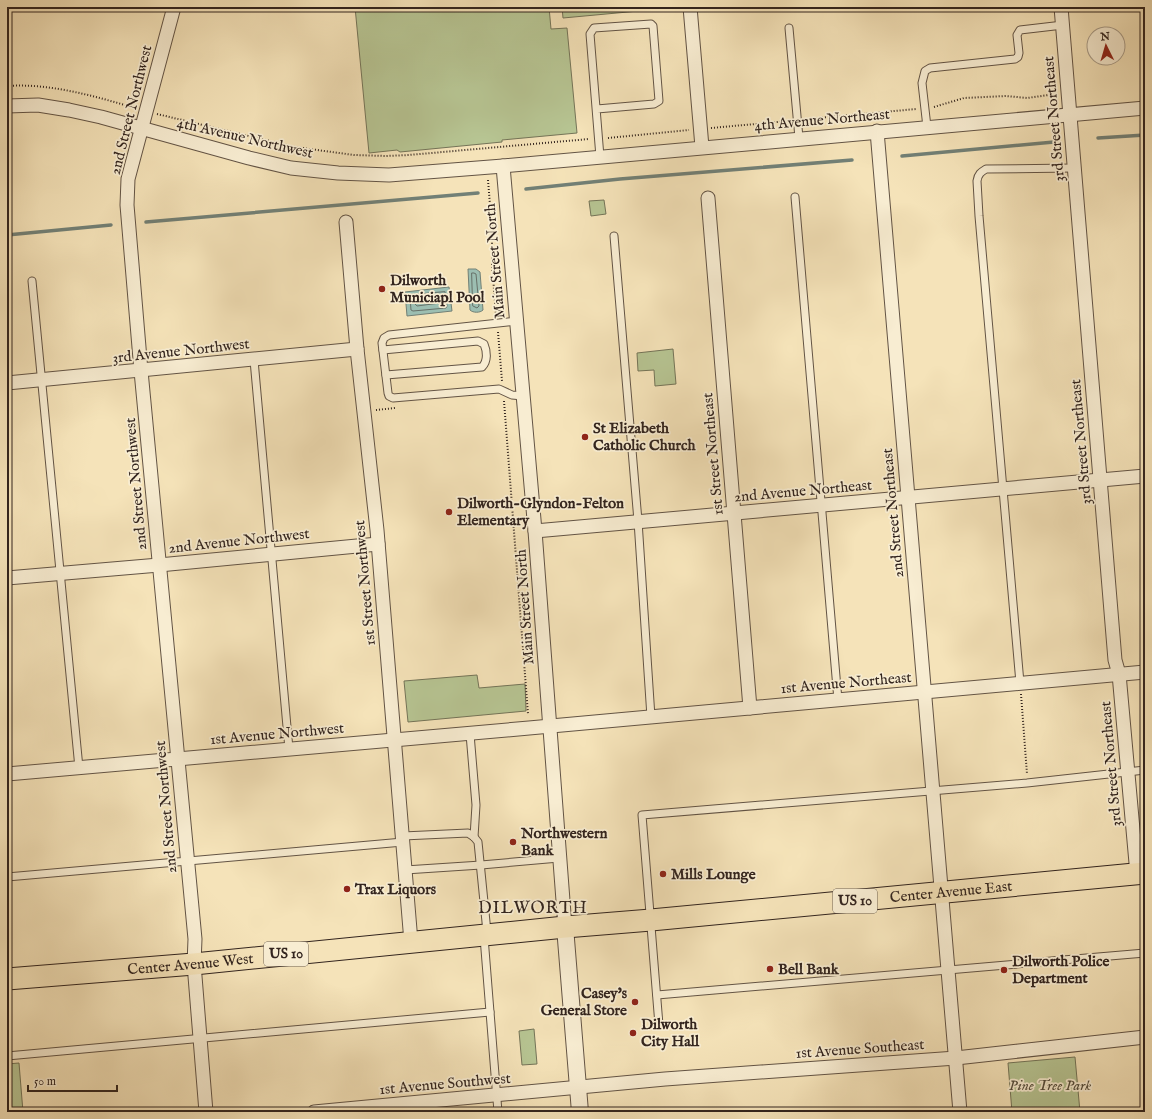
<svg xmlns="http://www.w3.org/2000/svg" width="1152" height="1119" viewBox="0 0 1152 1119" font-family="'IM FELL English',serif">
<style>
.green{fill:#b7c593;stroke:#747458}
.water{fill:#9cbeb1;stroke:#728076}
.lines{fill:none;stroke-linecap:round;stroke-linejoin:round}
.shore{stroke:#677168;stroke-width:1}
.stream{stroke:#728076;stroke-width:3.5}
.service-casing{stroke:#635445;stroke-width:9}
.minor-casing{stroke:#635445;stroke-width:15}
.tertiary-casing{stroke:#635445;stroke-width:18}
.primary-casing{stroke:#32241e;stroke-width:23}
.path{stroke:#32241e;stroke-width:2;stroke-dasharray:1 2;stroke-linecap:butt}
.service{stroke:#f8edd2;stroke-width:7}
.minor{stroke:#f8edd2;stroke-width:13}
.tertiary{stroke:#f8edd2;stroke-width:16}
.primary{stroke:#f5e3b9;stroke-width:21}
.poi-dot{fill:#8f2418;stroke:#f8edd2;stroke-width:1.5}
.labels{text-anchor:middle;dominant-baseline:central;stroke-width:3.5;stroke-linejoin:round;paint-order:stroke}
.shield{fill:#f8edd2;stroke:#6d6054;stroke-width:1}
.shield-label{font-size:14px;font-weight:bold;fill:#32241e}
.street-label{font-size:15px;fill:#32241e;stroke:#f8edd2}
.poi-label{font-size:15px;font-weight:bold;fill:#32241e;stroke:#f8edd2;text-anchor:start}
.park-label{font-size:15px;font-style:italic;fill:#534c3b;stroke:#f8edd2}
.quarter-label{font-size:17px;letter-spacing:1px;fill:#32241e;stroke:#f8edd2}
</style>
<rect width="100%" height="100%" fill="#f5e3b9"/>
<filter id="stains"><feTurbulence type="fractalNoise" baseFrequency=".005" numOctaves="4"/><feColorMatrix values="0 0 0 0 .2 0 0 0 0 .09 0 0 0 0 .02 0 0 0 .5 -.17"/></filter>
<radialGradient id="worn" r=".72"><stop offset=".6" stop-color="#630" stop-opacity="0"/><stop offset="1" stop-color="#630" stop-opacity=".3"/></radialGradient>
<!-- green -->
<g class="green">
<polygon points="355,7 549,7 551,29 567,28 577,133 502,140 502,142 400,152 397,150 369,153"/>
<polygon points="562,7 660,7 660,9 563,18"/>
<polygon points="604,200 606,214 591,216 589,201"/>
<polygon points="673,349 676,384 655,386 654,370 638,371 637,353"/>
<polygon points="477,675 479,688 525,684 526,711 408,722 404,681"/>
<polygon points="534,1029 537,1064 522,1065 519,1031"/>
<polygon points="1075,1057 1080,1112 1012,1112 1008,1063"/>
<polygon points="19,1063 23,1112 7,1112 7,1064"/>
</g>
<!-- water -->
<g class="water">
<path d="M468 269H476L480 272 483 310C480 313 473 313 470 310Z"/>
<polygon points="449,287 452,311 407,316 405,292"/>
</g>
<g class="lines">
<!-- shore -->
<g class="shore">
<polygon points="472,273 474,273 476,274 479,306 477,308 473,306"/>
<polygon points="445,292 447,306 446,308 413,311 411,310 410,297 411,295"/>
<polygon points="440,297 442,301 440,303 417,306 415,304 416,300"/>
</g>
<!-- stream -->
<g class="stream">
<polyline points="1098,138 1145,135"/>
<polyline points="902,156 1054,142"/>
<polyline points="526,189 620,179 852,160"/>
<polyline points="146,222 478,193"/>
<polyline points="7,235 111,225"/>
</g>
<!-- service casing -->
<g class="service-casing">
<g id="service">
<polyline points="789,28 799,138"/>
<polyline points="597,109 654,104 659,101 653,26 651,24 594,28 590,34 600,157"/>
<polyline points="927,127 922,83 925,71 930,68 1015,59 1018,57 1019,53 1017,35 1020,30 1063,25"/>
<polyline points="795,197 838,700"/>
<polyline points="614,236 638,521 651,717"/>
<polyline points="32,281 79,768"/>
<polyline points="517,321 389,335 384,338 382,343 388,393 389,396 393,398 499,389 512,395 523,396"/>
<path d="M383 350 478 341 484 344C487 351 488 361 482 367L386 375"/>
<polyline points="254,360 289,749"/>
<path d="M1020 683 979 216 977 181C978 174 981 172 986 169L1074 168"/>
<polyline points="470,734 476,805 474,837"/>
<polyline points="403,836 468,833 474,837 478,842 487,932"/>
<polyline points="405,870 481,865 559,858"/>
<polyline points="7,877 403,842"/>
<polyline points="484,937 498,1112"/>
<polyline points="657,995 1145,953"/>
<polyline points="659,1025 642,815 1027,783 1145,770"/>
<polyline points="7,1056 490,1012"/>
</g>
</g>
<!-- minor casing -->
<g class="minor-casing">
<g id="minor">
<polyline points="174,7 128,179 127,205 141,371 195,939 194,964 206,1112"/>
<polyline points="690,7 702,147"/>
<polyline points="1061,7 1115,660 1119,674 1137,874"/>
<polyline points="7,106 38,105 69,110 101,117 249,158 291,168 338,173 389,175 503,166 1145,108"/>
<polyline points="877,131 960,1112"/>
<polyline points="503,166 535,531 565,927"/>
<polyline points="708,198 750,708"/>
<polyline points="346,222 357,349 377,530 411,942"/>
<polyline points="7,383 357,349"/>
<polyline points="535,531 1145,476"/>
<polyline points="7,578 159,565 378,544"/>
<polyline points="7,774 529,728 1145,672"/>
<polyline points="314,1112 665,1079 956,1058 1145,1037"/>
</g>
</g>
<!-- tertiary casing -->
<g class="tertiary-casing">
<polyline id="tertiary" points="565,927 580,1112"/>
</g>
<!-- primary casing -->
<g class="primary-casing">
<g id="primary">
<path id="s1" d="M7 979 194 964 565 927 651 920 1145 873"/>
</g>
</g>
<!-- path -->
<g class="path">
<path d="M7 86C50 83 94 96 135 108"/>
<polyline points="934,107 964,98 1006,96 1027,98 1056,94"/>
<polyline points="157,114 295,147 354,155 386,156 409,155 589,139"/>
<polyline points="807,119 916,109"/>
<polyline points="711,128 789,121"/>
<polyline points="608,138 689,130"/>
<polyline points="488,180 492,230 492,264 496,315"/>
<polyline points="498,332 502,381"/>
<polyline points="504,401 528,714"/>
<polyline points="376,410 395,408"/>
<polyline points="1021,694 1027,774"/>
</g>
<!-- service -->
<use href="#service" class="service"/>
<!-- minor -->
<use href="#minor" class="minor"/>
<!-- tertiary -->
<use href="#tertiary" class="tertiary"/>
<!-- primary -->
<use href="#primary" class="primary"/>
</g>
<!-- markers -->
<g class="poi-dot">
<circle cx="382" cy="289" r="4"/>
<circle cx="585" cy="437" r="4"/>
<circle cx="449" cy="512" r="4"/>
<circle cx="513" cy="842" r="4"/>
<circle cx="663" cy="874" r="4"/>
<circle cx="347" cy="889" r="4"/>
<circle cx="770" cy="969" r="4"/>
<circle cx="1004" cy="970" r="4"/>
<circle cx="635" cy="1002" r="4"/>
<circle cx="633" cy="1033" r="4"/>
</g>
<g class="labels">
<!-- shield labels -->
<g class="shield">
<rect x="833" y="889" width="44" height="24" rx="3"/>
<rect x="264" y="942" width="44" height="24" rx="3"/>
</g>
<g class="shield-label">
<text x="855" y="901">US 10</text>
<text x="286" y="954">US 10</text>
</g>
<!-- street labels -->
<g class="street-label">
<text transform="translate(131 110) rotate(-76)">2nd Street Northwest</text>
<text transform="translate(1054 119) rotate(-95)">3rd Street Northeast</text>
<text transform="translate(822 120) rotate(-5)">4th Avenue Northeast</text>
<text transform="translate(245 138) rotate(13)">4th Avenue Northwest</text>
<text transform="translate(495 261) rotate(-95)">Main Street North</text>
<text transform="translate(181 351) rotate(-6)">3rd Avenue Northwest</text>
<text transform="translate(1081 442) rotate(-95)">3rd Street Northeast</text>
<text transform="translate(713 454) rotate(-95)">1st Street Northeast</text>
<text transform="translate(136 484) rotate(-95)">2nd Street Northwest</text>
<text transform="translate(803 491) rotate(-5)">2nd Avenue Northeast</text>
<text transform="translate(893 513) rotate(-95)">2nd Street Northeast</text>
<text transform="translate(239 541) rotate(-6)">2nd Avenue Northwest</text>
<text transform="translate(365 583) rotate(-95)">1st Street Northwest</text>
<text transform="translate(525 607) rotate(-94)">Main Street North</text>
<text transform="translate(846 683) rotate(-5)">1st Avenue Northeast</text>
<text transform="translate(277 734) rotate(-5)">1st Avenue Northwest</text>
<text transform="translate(1111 764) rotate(-95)">3rd Street Northeast</text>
<text transform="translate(166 807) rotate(-95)">2nd Street Northwest</text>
<text stroke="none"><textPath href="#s1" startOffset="948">Center Avenue East</textPath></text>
<text stroke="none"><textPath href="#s1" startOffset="184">Center Avenue West</textPath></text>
<text transform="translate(860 1049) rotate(-4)">1st Avenue Southeast</text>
<text transform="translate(445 1084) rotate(-5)">1st Avenue Southwest</text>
</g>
<!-- poi labels -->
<g class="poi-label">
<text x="390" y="280">Dilworth<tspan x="390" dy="17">Municiapl Pool</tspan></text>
<text x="593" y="428">St Elizabeth<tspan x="593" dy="17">Catholic Church</tspan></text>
<text x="457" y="503">Dilworth-Glyndon-Felton<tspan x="457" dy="17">Elementary</tspan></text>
<text x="521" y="833">Northwestern<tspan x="521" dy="17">Bank</tspan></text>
<text x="671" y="874">Mills Lounge</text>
<text x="355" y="889">Trax Liquors</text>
<text x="1012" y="961">Dilworth Police<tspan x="1012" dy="17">Department</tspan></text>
<text x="778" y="969">Bell Bank</text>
<text x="627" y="993" text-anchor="end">Casey's<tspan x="627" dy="17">General Store</tspan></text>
<text x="641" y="1024">Dilworth<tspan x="641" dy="17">City Hall</tspan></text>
</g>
<!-- park labels -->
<g class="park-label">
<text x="1050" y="1085">Pine Tree Park</text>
</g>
<!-- quarter labels -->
<g class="quarter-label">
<text x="533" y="908">DILWORTH</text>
</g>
</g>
<!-- margin -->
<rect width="1152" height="1119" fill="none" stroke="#f5e3b9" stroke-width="24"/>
<rect x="8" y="8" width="1136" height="1103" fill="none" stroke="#32241e" stroke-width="2"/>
<rect x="12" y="12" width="1128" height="1095" fill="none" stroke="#32241e"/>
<!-- north arrow -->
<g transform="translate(1106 46) rotate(355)"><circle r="19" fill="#f8edd2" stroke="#a99d8a"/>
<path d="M0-3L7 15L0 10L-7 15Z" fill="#8f2418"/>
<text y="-6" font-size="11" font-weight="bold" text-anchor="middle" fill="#32241e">N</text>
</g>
<!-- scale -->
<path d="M28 1085v6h89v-6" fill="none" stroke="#32241e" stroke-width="2"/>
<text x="34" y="1085" font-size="12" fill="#32241e" stroke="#f8edd2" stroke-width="3" paint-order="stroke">50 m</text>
<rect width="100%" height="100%" filter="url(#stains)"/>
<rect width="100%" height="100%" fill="url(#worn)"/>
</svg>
